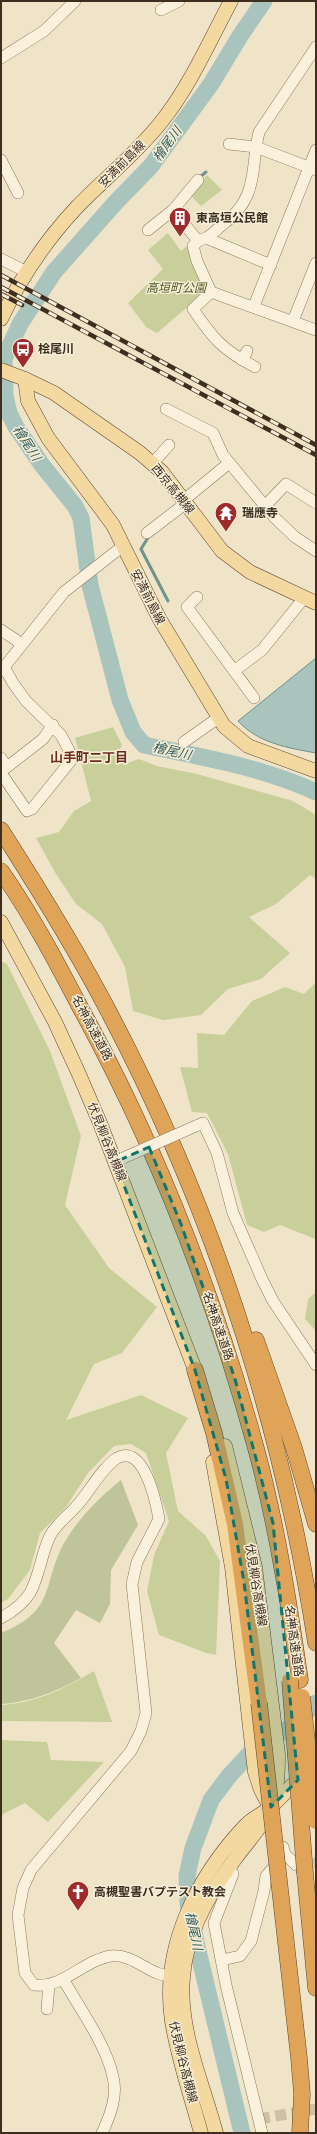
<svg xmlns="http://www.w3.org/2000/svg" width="317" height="2134" viewBox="0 0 317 2134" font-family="'Crimson Pro','Noto Sans JP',serif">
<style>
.green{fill:#c9cf9b}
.cemetery{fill:#bfc49a}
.water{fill:#a9c4bc;stroke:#6f938a}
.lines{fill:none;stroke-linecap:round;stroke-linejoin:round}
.stream{stroke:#6f938a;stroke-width:3}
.river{stroke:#a9c4bc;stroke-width:17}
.minor-tunnel{stroke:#ccc0a6;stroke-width:11;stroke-dasharray:11 5.5;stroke-linecap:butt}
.minor-casing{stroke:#8d765c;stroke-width:12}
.major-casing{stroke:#5b4430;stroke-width:15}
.highway-casing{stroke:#5b4430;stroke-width:17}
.minor{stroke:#faf1dc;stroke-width:11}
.major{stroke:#f3d9a0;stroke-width:14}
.highway{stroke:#e0a458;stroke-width:16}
.rail-casing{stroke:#3d2e20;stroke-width:4.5}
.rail{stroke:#f7eed8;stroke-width:3;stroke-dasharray:9;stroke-linecap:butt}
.minor-bridge-casing{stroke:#8d765c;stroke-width:12;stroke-linecap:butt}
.highway-bridge-casing{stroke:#5b4430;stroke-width:17;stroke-linecap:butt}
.minor-bridge{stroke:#faf1dc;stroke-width:11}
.highway-bridge{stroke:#e0a458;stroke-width:16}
.marked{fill:#0f766e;fill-opacity:0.2;stroke:#0f766e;stroke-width:3;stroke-dasharray:8 5;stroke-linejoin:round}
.labels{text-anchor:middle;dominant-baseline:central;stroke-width:3;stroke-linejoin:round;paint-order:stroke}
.street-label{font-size:12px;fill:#3d2e20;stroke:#f7eed8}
.poi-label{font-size:12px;font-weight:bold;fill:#3d2e20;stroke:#f7eed8;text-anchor:start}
.park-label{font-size:12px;font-style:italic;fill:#4d5a26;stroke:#f7eed8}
.water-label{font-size:13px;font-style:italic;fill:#2f5d5a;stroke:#f7eed8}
.neighbourhood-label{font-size:13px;font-weight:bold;fill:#6b2e1e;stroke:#f7eed8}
</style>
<rect width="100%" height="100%" fill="#f0e4c8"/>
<!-- green -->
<g class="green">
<polygon points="207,175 222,190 201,206 189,194"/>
<polygon points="168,233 181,251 187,246 206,288 205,292 157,333 146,327 128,303 163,269 148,250"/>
<polygon points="113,727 122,745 116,756 125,764 139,759 157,766 197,774 293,801 316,815 316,879 310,875 276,904 249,917 290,953 261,979 228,989 201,1015 163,1020 133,1011 125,967 102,924 76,904 56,874 36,838 59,832 74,811 91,801 75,738"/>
<polygon points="1,961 7,964 50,1051 81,1136 65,1205 109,1268 157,1307 122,1353 94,1364 66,1420 141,1395 188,1418 166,1453 178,1511 206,1536 220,1561 216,1655 206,1653 159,1635 147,1591 154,1555 169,1521 146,1453 131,1444 114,1446 88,1473 66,1507 40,1533 30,1570 8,1599 1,1603"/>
<polygon points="316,982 316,1174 314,1176 316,1179 315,1239 280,1225 264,1232 247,1225 228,1154 207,1113 192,1112 180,1067 198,1068 197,1033 224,1035 252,1001 285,987 304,994"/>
<polygon points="316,1292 316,1331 305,1319 308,1299"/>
<path d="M94 1671 112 1722 1 1721V1705C36 1703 64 1689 94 1671Z"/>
<polygon points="1,1740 47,1742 51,1760 104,1762 48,1822 25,1803 3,1814 1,1819"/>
</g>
<!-- cemetery -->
<path class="cemetery" d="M121 1480 138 1525 111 1570 110 1604 100 1623 76 1610 54 1643 81 1678C56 1692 30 1702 1 1704V1633C60 1609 40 1582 67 1538 80 1517 101 1496 121 1480Z"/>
<!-- water -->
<path class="water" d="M316 658V753C288 748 258 743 238 721Z"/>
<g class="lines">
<!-- stream -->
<g class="stream">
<polyline points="200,177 206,172"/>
<polyline points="149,536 141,549 168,601"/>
</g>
<!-- river -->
<g class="river">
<path d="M264 1 240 36 211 84 151 166 116 202 54 272 20 324 4 359 5 396 9 413 16 427 42 465 75 506 81 518 90 585 120 700 133 732 144 745C201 757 262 767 316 792"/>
<polyline points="242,2133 198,1951 188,1904 187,1876 193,1848 211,1800 229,1776 254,1749 288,1729 316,1703"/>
</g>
<!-- minor-tunnel -->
<g class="minor-tunnel">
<polyline points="297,1865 316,1863"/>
<polyline points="259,2119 316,2109"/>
</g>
<!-- minor casing -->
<g class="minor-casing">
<g id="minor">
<polyline points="161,10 179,1"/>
<polyline points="1,58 44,31 75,1"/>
<polyline points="229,144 256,147 259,132 316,47"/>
<polyline points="1,160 18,193"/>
<polyline points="173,210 198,180"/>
<polyline points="148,230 173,210 198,241 206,238 271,265"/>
<path d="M206 238C212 235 216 230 221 226 252 203 252 183 256 147L316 170"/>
<polyline points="198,241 193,246 197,261 211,292 316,330"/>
<polyline points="1,259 27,272"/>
<path d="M211 292 193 309C213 339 223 350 255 367"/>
<polyline points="254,306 316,150"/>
<polyline points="293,321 316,263"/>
<polyline points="242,360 247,351"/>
<polyline points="166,409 213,433 223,455 274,517 295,537 316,551"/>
<polyline points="153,463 169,445"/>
<polyline points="184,500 229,463"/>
<polyline points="265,506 286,484 316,503"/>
<polyline points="147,533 186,503"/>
<polyline points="197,597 187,607 254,698"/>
<polyline points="1,630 22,644"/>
<polyline points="1,671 64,592 123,546"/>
<polyline points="234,671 262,650 304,598"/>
<polyline points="184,742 218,718"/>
<polyline points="1,758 7,767 1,771"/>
<polyline points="7,767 43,739 53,725"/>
<polyline points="1,773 27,811 32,809 73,758 61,735 26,701 13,683 4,667"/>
<polyline points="196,1126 203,1123 217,1153 233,1213 262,1279 273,1301 316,1365"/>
<path d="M1 1618C12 1612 23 1604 30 1593 40 1575 41 1554 50 1536 57 1522 71 1514 80 1502 90 1490 104 1466 117 1458 144 1443 156 1502 159 1519L137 1562 132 1584 146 1713 141 1731 131 1751 31 1870 23 1888 18 1915 25 1973 34 1985C62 1989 84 1960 111 1956 129 1954 142 1967 157 1973 163 1976 171 1976 178 1977"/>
<polyline points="283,1847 285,1854 296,1865"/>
<polyline points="229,1867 233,1874 214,1923 226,1985 262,2133"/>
<polyline points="222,1960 240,1956 251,1941 264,1891 266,1876 285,1854"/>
<path d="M63 1979C79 2007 107 2046 113 2077 118 2096 110 2116 102 2133"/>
<polyline points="47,2009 49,1985"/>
</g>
</g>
<!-- major casing -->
<g class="major-casing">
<g id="major">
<path d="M1 319C20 279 46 240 77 207 105 178 137 153 162 121 190 86 210 40 231 1"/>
<polyline points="1,370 25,379 54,393 140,453 162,472 222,551 250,572 316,603"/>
<polyline points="25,379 28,401 48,438 113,525 159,618 224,726 248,746 316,771"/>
<polyline points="1,922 55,1022 78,1072 100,1123 199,1380"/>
<polyline points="213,1462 232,1567 255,1772 261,1790 270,1807"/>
<path d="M201 2133C191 2096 178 2059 172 2021 161 1949 196 1878 245 1826 252 1818 263 1814 271 1807 282 1796 293 1785 303 1774"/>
<path d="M216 2133C203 2083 178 2030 183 1977 186 1934 209 1893 235 1859 247 1842 262 1828 270 1807 278 1790 278 1772 278 1754L255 1567 225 1446"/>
</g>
</g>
<!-- highway casing -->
<g class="highway-casing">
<g id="highway">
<path d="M1 830C40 891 78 952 111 1016 214 1212 282 1425 316 1643"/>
<path d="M1 871C31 914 56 961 80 1007 157 1147 215 1298 257 1452 277 1527 289 1604 300 1680"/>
<polyline points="256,1340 294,1448 316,1524"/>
<polyline points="195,1370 214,1433 235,1524 259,1703"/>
<polyline points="305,1873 316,1988"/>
</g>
</g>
<!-- minor -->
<use href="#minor" class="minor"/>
<!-- major -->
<use href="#major" class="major"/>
<!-- highway -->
<use href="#highway" class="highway"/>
<!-- rail casing -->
<g class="rail-casing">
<g id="rail">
<polyline points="1,275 316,445"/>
<polyline points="1,287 316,455"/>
<polyline points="1,294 22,305"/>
</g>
</g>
<!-- rail -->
<use href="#rail" class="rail"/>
<!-- minor-bridge casing -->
<g class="minor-bridge-casing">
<polyline id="minor-bridge" points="123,1158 196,1126"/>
</g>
<!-- highway-bridge casing -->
<g class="highway-bridge-casing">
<g id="highway-bridge">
<polyline points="290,1681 305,1873"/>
<polyline points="302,1697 316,1821"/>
<polyline points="259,1703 299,2058 302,2094 300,2133"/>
</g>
</g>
<!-- minor-bridge -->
<use href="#minor-bridge" class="minor-bridge"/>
<!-- highway-bridge -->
<use href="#highway-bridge" class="highway-bridge"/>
</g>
<!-- marked area -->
<path class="marked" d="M149 1147 181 1224 235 1379 273 1523 298 1780 271 1807 244 1582 226 1479 195 1370 115 1162Z"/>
<!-- icons -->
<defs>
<g id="building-pin" transform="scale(1.15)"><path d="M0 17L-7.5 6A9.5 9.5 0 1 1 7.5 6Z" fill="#9e2a2b" stroke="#f7eed8"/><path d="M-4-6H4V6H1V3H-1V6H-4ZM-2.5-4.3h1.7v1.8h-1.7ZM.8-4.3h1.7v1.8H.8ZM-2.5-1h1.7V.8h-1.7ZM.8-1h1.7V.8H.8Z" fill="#fff"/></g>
<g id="bus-pin" transform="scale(1.15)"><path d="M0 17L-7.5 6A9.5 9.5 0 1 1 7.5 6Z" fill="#9e2a2b" stroke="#f7eed8"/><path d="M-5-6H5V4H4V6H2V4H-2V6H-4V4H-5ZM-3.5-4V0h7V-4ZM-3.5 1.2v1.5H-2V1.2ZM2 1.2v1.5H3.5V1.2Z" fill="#fff"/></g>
<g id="temple-pin" transform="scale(1.15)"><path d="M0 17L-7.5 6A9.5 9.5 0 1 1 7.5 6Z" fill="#9e2a2b" stroke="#f7eed8"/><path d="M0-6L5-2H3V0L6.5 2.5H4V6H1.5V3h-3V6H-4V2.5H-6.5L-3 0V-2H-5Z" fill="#fff"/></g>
<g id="church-pin" transform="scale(1.15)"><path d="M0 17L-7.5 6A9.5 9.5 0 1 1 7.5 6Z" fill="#9e2a2b" stroke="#f7eed8"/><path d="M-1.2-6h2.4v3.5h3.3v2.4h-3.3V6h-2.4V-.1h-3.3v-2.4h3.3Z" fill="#fff"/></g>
</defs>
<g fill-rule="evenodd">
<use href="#building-pin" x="180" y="218"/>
<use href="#bus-pin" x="23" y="349"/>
<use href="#temple-pin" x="226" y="513"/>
<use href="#church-pin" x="78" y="1892"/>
</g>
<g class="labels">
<!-- street labels -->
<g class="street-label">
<text transform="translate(122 164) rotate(-45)">安満前島線</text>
<text transform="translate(173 489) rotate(51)">西京高槻線</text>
<text transform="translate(148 597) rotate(63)">安満前島線</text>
<text transform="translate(92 1028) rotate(62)">名神高速道路</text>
<text transform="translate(107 1142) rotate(68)">伏見柳谷高槻線</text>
<text transform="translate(218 1326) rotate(71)">名神高速道路</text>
<text transform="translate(256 1585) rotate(81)">伏見柳谷高槻線</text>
<text transform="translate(294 1641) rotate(82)">名神高速道路</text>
<text transform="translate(183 2062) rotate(76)">伏見柳谷高槻線</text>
</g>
<!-- poi labels -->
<g class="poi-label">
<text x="196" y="218">東高垣公民館</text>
<text x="38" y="349">桧尾川</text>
<text x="242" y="513">瑞應寺</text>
<text x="94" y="1892">高槻聖書バプテスト教会</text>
</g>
<!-- park labels -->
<g class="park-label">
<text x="176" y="288">高垣町公園</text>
</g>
<!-- water labels -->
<g class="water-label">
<text transform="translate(167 144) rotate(-54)">檜尾川</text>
<text transform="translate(27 443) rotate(57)">檜尾川</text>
<text transform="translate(172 751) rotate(13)">檜尾川</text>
<text transform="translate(194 1931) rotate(78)">檜尾川</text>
</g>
<!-- neighbourhood labels -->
<g class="neighbourhood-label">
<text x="89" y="757">山手町二丁目</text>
</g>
</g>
<!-- border -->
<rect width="317" height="2134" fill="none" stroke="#3d2e20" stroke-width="4"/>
</svg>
